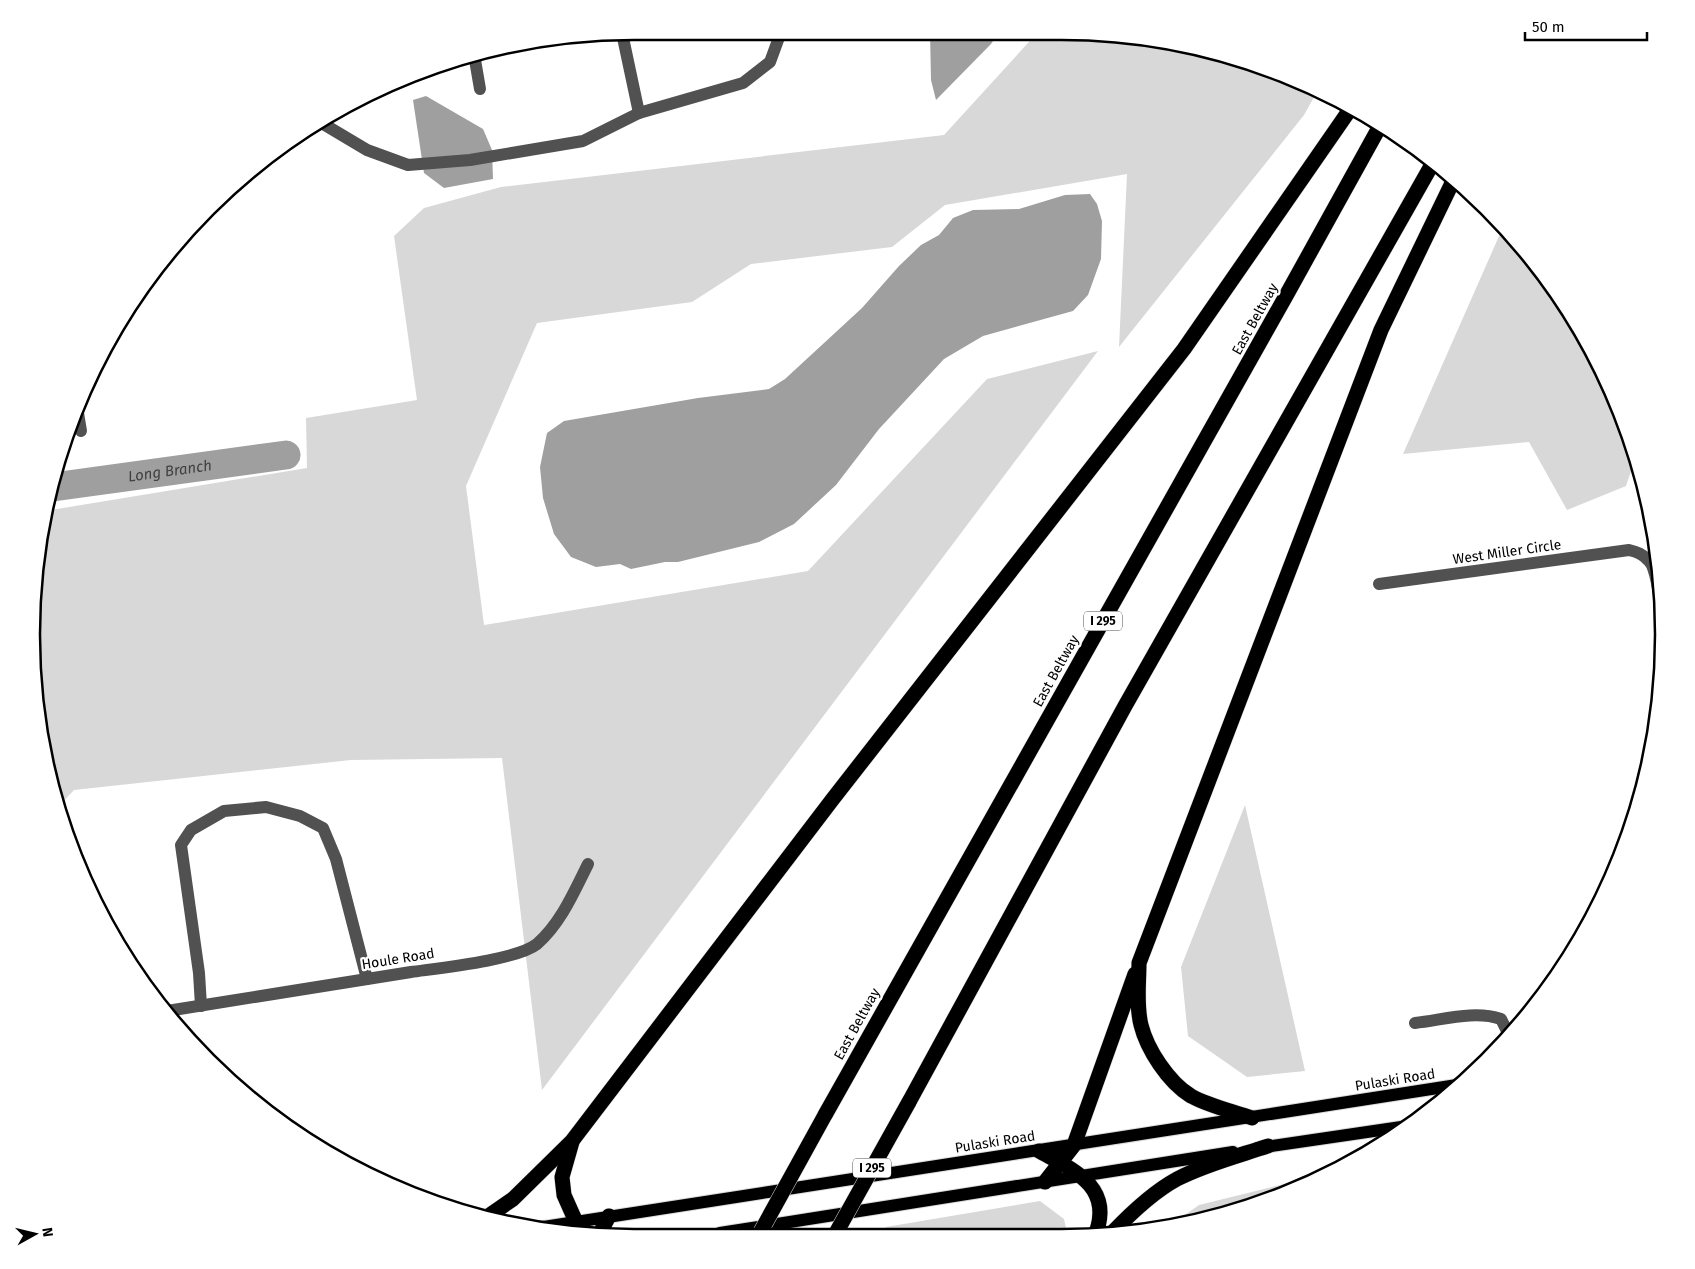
<svg xmlns="http://www.w3.org/2000/svg" width="1695" height="1269" viewBox="0 0 1695 1269" font-family="'Fira Sans',sans-serif">
<style>
.green{fill:#d8d8d8}
.water{fill:#9f9f9f}
.lines{fill:none;stroke-linecap:round;stroke-linejoin:round}
.river{stroke:#9f9f9f;stroke-width:29}
.major-casing{stroke:#dbdbdb;stroke-width:14}
.highway-casing{stroke:#dbdbdb;stroke-width:16}
.minor{stroke:#515151;stroke-width:12}
.major{stroke:#000;stroke-width:12}
.highway{stroke:#000;stroke-width:15}
.highway-bridge-casing{stroke:#dbdbdb;stroke-width:16;stroke-linecap:butt}
.highway-bridge{stroke:#000;stroke-width:15}
.labels{text-anchor:middle;dominant-baseline:central;stroke-width:4.5;stroke-linejoin:round;paint-order:stroke}
.shield{fill:#fff;stroke:#4c4c4c;stroke-width:1}
.shield-label{font-size:12px;font-weight:bold;fill:#000}
.street-label{font-size:14px;fill:#000;stroke:#fff}
.water-label{font-size:15px;font-style:italic;fill:#404040;stroke:#fff}
.rim{fill:none;stroke:#000;stroke-width:2.5}
</style>
<rect width="100%" height="100%" fill="#fff"/>
<!-- green -->
<g class="green">
<polygon points="1038,32 1100,33 1217,52 1318,90 1304,115 1119,347 1127,174 945,205 892,247 751,264 692,302 537,323 466,486 484,625 808,571 987,379 1098,351 542,1090 502,758 351,760 74,790 59,806 33,674 43,517 45,511 307,468 306,418 417,400 394,236 424,208 501,187 944,135"/>
<polygon points="1503,227 1562,299 1618,403 1635,459 1626,486 1567,510 1529,442 1403,454"/>
<polygon points="1245,805 1305,1071 1247,1077 1188,1036 1181,967"/>
<polygon points="1324,1174 1291,1192 1172,1224 1199,1205"/>
<polygon points="1040,1201 1064,1219 1067,1233 882,1233 886,1227"/>
</g>
<!-- water -->
<g class="water">
<polygon points="930,32 999,32 991,44 936,100 931,80"/>
<polygon points="426,96 483,129 492,150 493,179 444,188 424,173 413,100"/>
<polygon points="1090,194 1097,204 1102,221 1101,259 1088,295 1073,311 983,336 944,359 879,429 836,485 794,524 759,542 678,562 665,562 631,569 620,564 596,567 571,557 554,534 543,498 540,467 547,433 564,421 698,398 769,389 785,379 862,308 899,266 921,245 939,235 953,218 973,210 1019,209 1065,195"/>
</g>
<g class="lines">
<!-- river -->
<path class="river" id="s1" d="M53 487 286 455"/>
<!-- major casing -->
<g class="major-casing">
<g id="major">
<polyline points="1258,1148 1408,1126"/>
<polyline points="537,1228 1457,1085"/>
<polyline points="720,1233 1233,1152"/>
</g>
</g>
<!-- highway casing -->
<g class="highway-casing">
<g id="highway">
<polyline points="909,1102 1125,706 1434,161"/>
<polyline points="825,1115 1287,294 1380,126"/>
<path d="M1252 1118C1232 1111 1209 1106 1191 1096 1168 1082 1147 1049 1141 1025 1136 1005 1139 983 1139 963L1381 330 1454 179"/>
<polyline points="572,1142 562,1177 564,1195 576,1222 587,1233"/>
<path d="M1039 1151C1073 1170 1113 1186 1096 1233"/>
<polyline points="1045,1182 1074,1145 1135,974"/>
<polyline points="487,1217 513,1199 572,1141 832,800 1184,349 1351,108"/>
<polyline points="600,1233 609,1216"/>
<path d="M1112 1233C1130 1214 1155 1191 1177 1179 1206 1164 1238 1156 1268 1146"/>
</g>
</g>
<!-- minor -->
<g class="minor">
<polyline points="622,33 639,113"/>
<polyline points="474,54 480,89"/>
<polyline points="320,122 367,150 408,165 470,160 583,141 639,113 743,83 770,62 781,32"/>
<polyline points="78,413 81,431"/>
<path d="M1379 584 1629 550C1637 552 1643 554 1649 561 1658 570 1662 618 1664 634"/>
<polyline points="201,1006 199,973 181,845 191,830 224,811 266,807 300,816 323,828 336,859 367,979"/>
<path d="M167 1011C248 998 330 985 411 972 439 968 517 960 537 944 561 923 574 892 588 864"/>
<path d="M1415 1023C1443 1020 1474 1010 1501 1019L1509 1035"/>
</g>
<!-- major -->
<use href="#major" class="major"/>
<!-- highway -->
<use href="#highway" class="highway"/>
<!-- highway-bridge casing -->
<g class="highway-bridge-casing">
<g id="highway-bridge">
<polyline points="760,1233 825,1115"/>
<polyline points="836,1233 909,1102"/>
</g>
</g>
<!-- highway-bridge -->
<use href="#highway-bridge" class="highway-bridge"/>
</g>
<g class="labels">
<!-- shield labels -->
<g class="shield">
<rect x="1084" y="611.5" width="38" height="19" rx="4"/>
<rect x="853" y="1158.5" width="38" height="19" rx="4"/>
</g>
<g class="shield-label">
<text x="1103" y="621">I 295</text>
<text x="872" y="1168">I 295</text>
</g>
<!-- street labels -->
<g class="street-label">
<text transform="translate(1255 319) rotate(-61)">East Beltway</text>
<text transform="translate(1507 552) rotate(-8)">West Miller Circle</text>
<text transform="translate(1056 671) rotate(-61)">East Beltway</text>
<text transform="translate(398 959) rotate(-9)">Houle Road</text>
<text transform="translate(857 1024) rotate(-61)">East Beltway</text>
<text transform="translate(1395 1080) rotate(-9)">Pulaski Road</text>
<text transform="translate(995 1142) rotate(-9)">Pulaski Road</text>
</g>
<!-- water labels -->
<g class="water-label">
<text stroke="none"><textPath href="#s1" startOffset="118">Long Branch</textPath></text>
</g>
</g>
<!-- crop -->
<path d="M0 0H1695V1269H0ZM634 40H1061A594 594 0 0 1 1655 634V635A594 594 0 0 1 1061 1229H634A594 594 0 0 1 40 635V634A594 594 0 0 1 634 40Z" fill="#fff" fill-rule="evenodd"/>
<path class="rim" d="M634 40H1061A594 594 0 0 1 1655 634V635A594 594 0 0 1 1061 1229H634A594 594 0 0 1 40 635V634A594 594 0 0 1 634 40Z"/>
<!-- north arrow -->
<g transform="translate(35 1234) rotate(82)" stroke="#ffffff" stroke-width="4" paint-order="stroke">
<path d="M0-4L9 19L0 12L-9 19Z" fill="#000000"/>
<text y="-8" font-size="14" font-weight="bold" text-anchor="middle" fill="#000000">N</text>
</g>
<!-- scale -->
<path d="M1525 32v8h122v-8" fill="none" stroke="#000000" stroke-width="2.5"/>
<text x="1532" y="32" font-size="15" fill="#000000" stroke="#ffffff" stroke-width="4" paint-order="stroke">50 m</text>
</svg>
